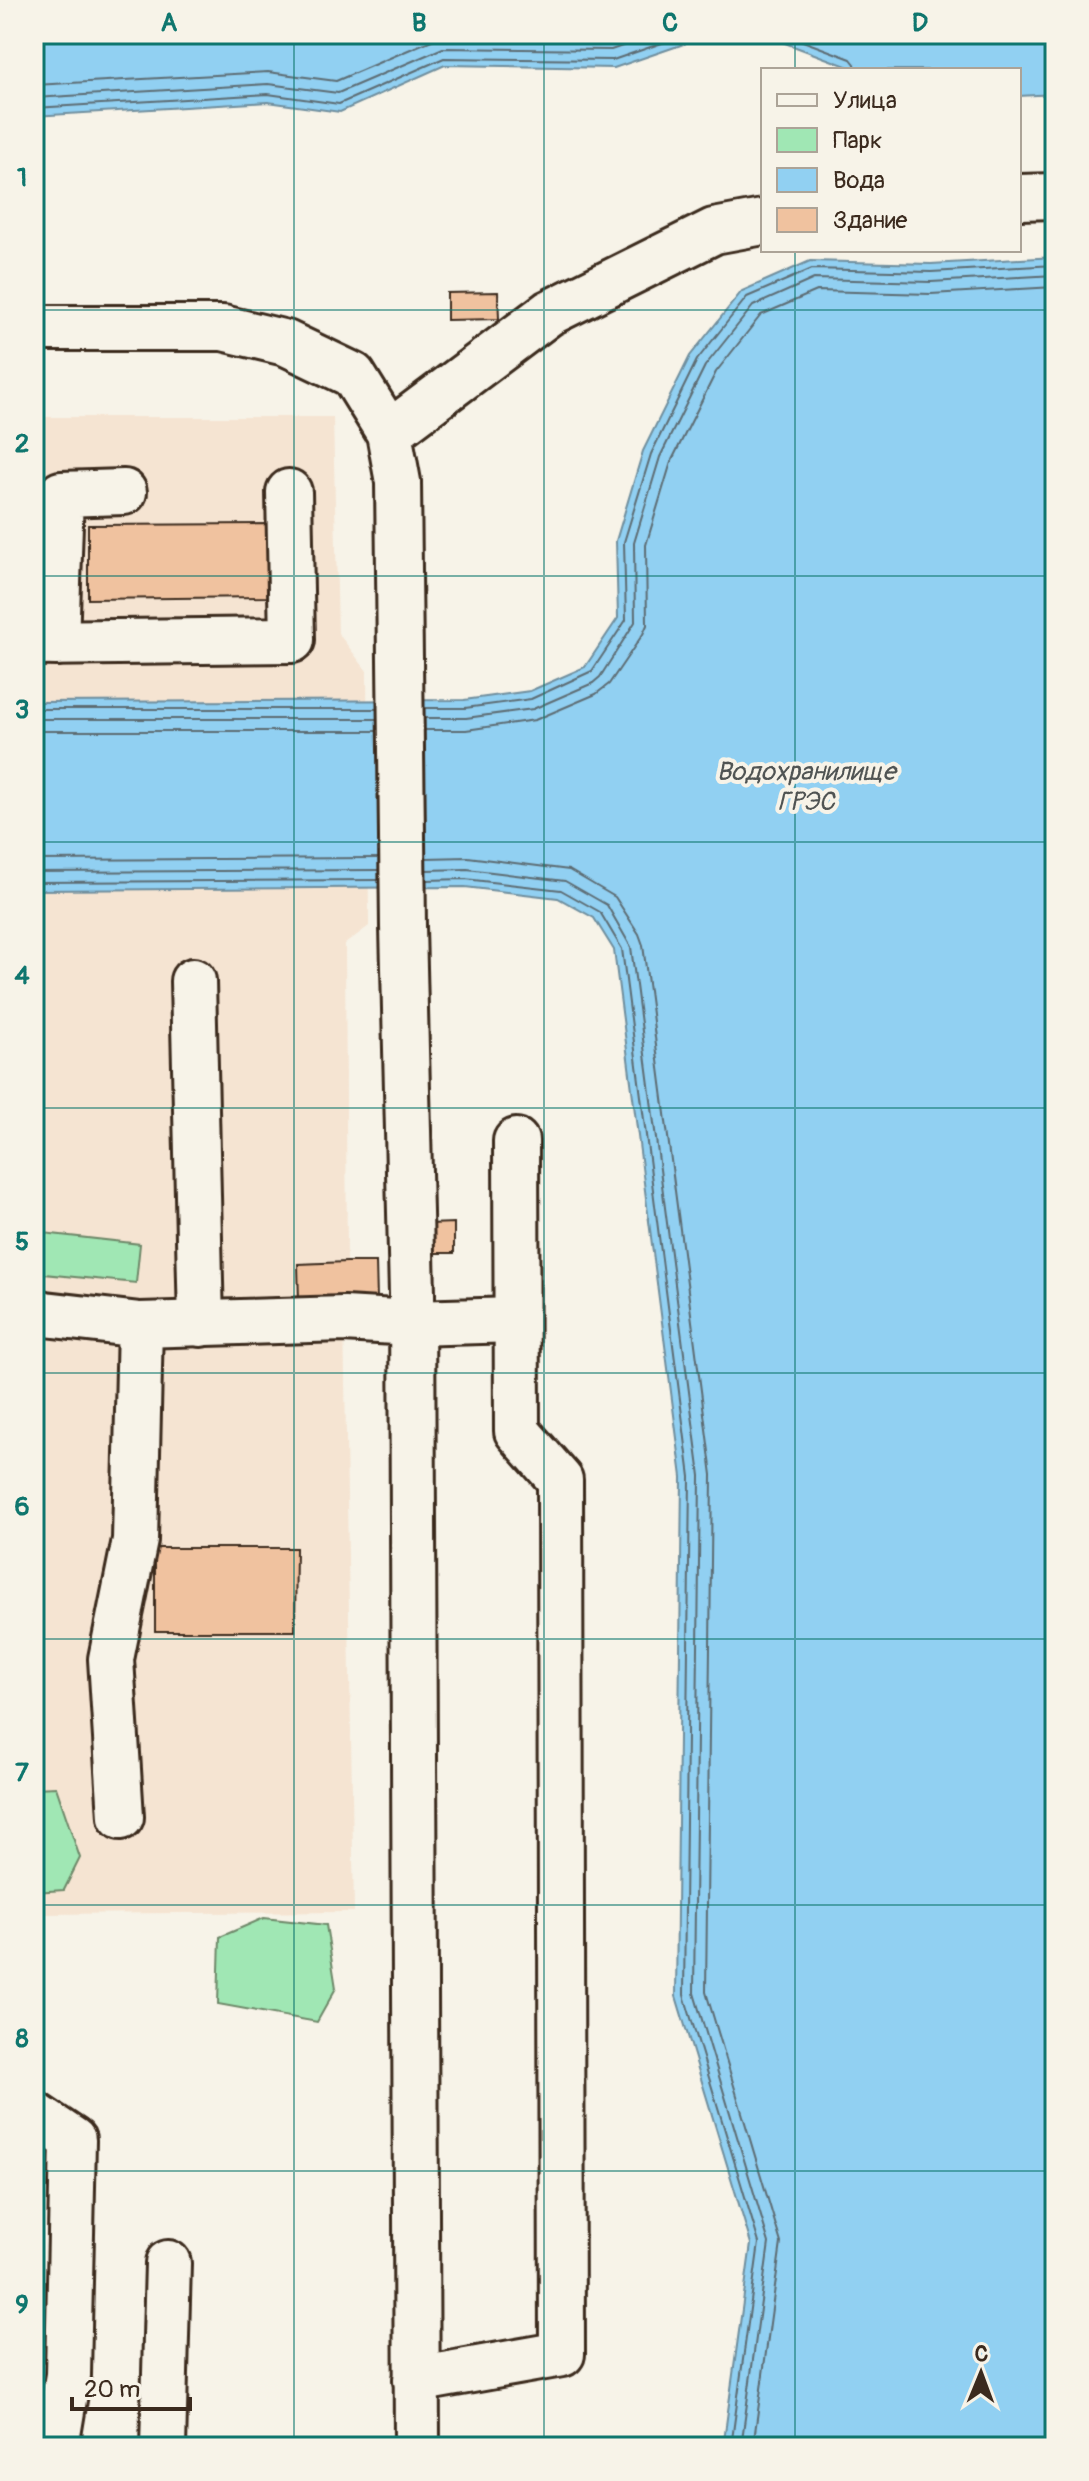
<svg xmlns="http://www.w3.org/2000/svg" width="1089" height="2481" viewBox="0 0 1089 2481" font-family="Pangolin,sans-serif">
<style>
.built{fill:#f5e4d2}
.green{fill:#a0e7b4;stroke:#6e8869;stroke-width:2}
.water{fill:#91d0f2;stroke:#6f8e9d;stroke-width:2}
.lines{fill:none;stroke-linecap:round;stroke-linejoin:round}
.shore{stroke:#5d6c73;stroke-width:2}
.building{fill:#f0c29f;stroke:#3b2a1e;stroke-width:2}
.minor-casing{stroke:#3b2a1e;stroke-width:50}
.minor{stroke:#f7f3e8;stroke-width:44}
.grid{fill:none;stroke:#0f766e;stroke-width:2;stroke-opacity:0.55}
.labels{text-anchor:middle;dominant-baseline:central;stroke-width:8;stroke-linejoin:round;paint-order:stroke}
.water-label{font-size:26px;font-style:italic;fill:#505453;stroke:#f7f3e8}
.neatline{fill:none;stroke:#0f766e;stroke-width:3}
.grid-label{font-size:26px;text-anchor:middle;font-weight:bold;fill:#0f766e}
</style>
<rect width="100%" height="100%" fill="#f7f3e8"/>
<filter id="ink" filterUnits="userSpaceOnUse"><feTurbulence type="fractalNoise" baseFrequency=".0125" numOctaves="2"/><feDisplacementMap in="SourceGraphic" scale="16" xChannelSelector="R" yChannelSelector="G"/><feConvolveMatrix kernelMatrix="1 2 1 2 8 2 1 2 1" color-interpolation-filters="sRGB"/></filter>
<g filter="url(#ink)">
<!-- built -->
<polygon class="built" points="34,417 333,417 338,633 367,671 369,926 345,944 347,1262 376,1262 377,1300 344,1319 354,1912 34,1914"/>
<!-- green -->
<g class="green">
<polygon points="34,1232 140,1244 136,1283 34,1273"/>
<polygon points="56,1787 80,1858 64,1890 34,1892 34,1788"/>
<polygon points="264,1918 326,1925 336,1988 317,2022 218,2004 220,1937"/>
</g>
<!-- water -->
<g class="water">
<polygon points="34,34 713,34 614,68 445,65 340,112 268,102 34,116"/>
<polygon points="761,34 1055,34 1055,94 1019,96 1019,70 857,70"/>
<polygon points="1055,257 1055,2447 723,2447 751,2244 676,1996 682,1477 614,950 594,918 558,898 465,887 34,890 34,702 464,700 530,691 585,667 618,618 616,541 643,451 690,356 742,291 810,261 931,264"/>
</g>
<g class="lines">
<!-- shore -->
<g class="shore">
<polyline points="784,34 851,59 855,64 856,70"/>
<polyline points="34,85 268,72 336,81 441,36 609,38 620,34"/>
<polyline points="34,98 268,84 338,93 443,48 611,50 657,34"/>
<polyline points="34,108 268,94 339,104 444,58 613,60 688,34"/>
<polyline points="425,708 465,708 531,699 592,671 626,620 624,542 651,454 697,360 747,297 812,269 931,272 1055,265"/>
<polyline points="34,709 377,709"/>
<polyline points="425,718 466,718 533,709 593,683 600,677 635,622 634,543 660,457 705,366 753,306 814,279 931,282 1055,275"/>
<polyline points="34,719 377,719"/>
<polyline points="425,730 466,730 535,720 596,694 609,684 643,634 647,625 646,545 671,462 716,372 761,315 817,291 931,294 1055,287"/>
<polyline points="34,731 377,731"/>
<polyline points="426,858 468,857 569,870 615,897 639,934 643,945 712,1475 706,1992 781,2243 753,2447"/>
<polyline points="34,860 378,858"/>
<polyline points="426,870 467,869 565,881 607,905 631,947 700,1476 694,1993 769,2243 741,2447"/>
<polyline points="34,872 378,870"/>
<polyline points="426,880 465,879 561,890 600,912 622,949 690,1477 684,1995 759,2243 731,2447"/>
<polyline points="34,882 378,880"/>
</g>
</g>
<!-- building -->
<g class="building">
<polygon points="498,292 499,319 447,320 447,293"/>
<polygon points="268,524 269,597 88,599 88,525"/>
<polygon points="454,1223 454,1253 429,1253 429,1224"/>
<polygon points="347,1262 376,1262 377,1300 299,1302 298,1264"/>
<polygon points="155,1548 296,1548 295,1631 155,1631"/>
</g>
<g class="lines">
<!-- minor casing -->
<g class="minor-casing">
<g id="minor">
<polyline points="1019,197 1055,196"/>
<polyline points="34,328 223,328 286,343 353,375 389,433 398,482 403,927 412,1294 417,2447"/>
<polyline points="389,433 549,313 714,231 763,222"/>
<polyline points="34,643 292,640 289,492"/>
<polyline points="56,643 61,494 124,492"/>
<polyline points="193,981 201,1324"/>
<polyline points="34,1311 45,1314 140,1325 344,1319 412,1323 516,1320"/>
<polyline points="121,1817 111,1659 135,1540 140,1325"/>
<polyline points="34,2114 73,2140 68,2375 56,2447"/>
<polyline points="416,2380 562,2354 560,1480 517,1431 516,1141"/>
<polyline points="163,2447 168,2263"/>
</g>
</g>
<!-- minor -->
<use href="#minor" class="minor"/>
</g>
</g>
<!-- grid -->
<path class="grid" d="M294 34V2447M544 34V2447M795 34V70M795 250V2447M34 310H1055M34 576H1055M34 842H1055M34 1108H1055M34 1373H1055M34 1639H1055M34 1905H1055M34 2171H1055"/>
<g class="labels">
<!-- water labels -->
<g class="water-label">
<text x="806" y="772">Водохранилище<tspan x="806" dy="30">ГРЭС</tspan></text>
</g>
</g>
<!-- margin -->
<rect width="1089" height="2481" fill="none" stroke="#f7f3e8" stroke-width="88"/>
<!-- legend -->
<rect x="761" y="68" width="260" height="184" fill="#f7f3e8" stroke="#aca397" stroke-width="2"/>
<rect x="777" y="94" width="40" height="12" fill="#f7f3e8" stroke="#aca397" stroke-width="2"/>
<text x="833" y="108" font-size="24" fill="#3b2a1e">Улица</text>
<rect x="777" y="128" width="40" height="24" fill="#a0e7b4" stroke="#aca397" stroke-width="2"/>
<text x="833" y="148" font-size="24" fill="#3b2a1e">Парк</text>
<rect x="777" y="168" width="40" height="24" fill="#91d0f2" stroke="#aca397" stroke-width="2"/>
<text x="833" y="188" font-size="24" fill="#3b2a1e">Вода</text>
<rect x="777" y="208" width="40" height="24" fill="#f0c29f" stroke="#aca397" stroke-width="2"/>
<text x="833" y="228" font-size="24" fill="#3b2a1e">Здание</text>
<!-- north arrow -->
<g transform="translate(981 2373) rotate(1)" stroke="#f7f3e8" stroke-width="6" paint-order="stroke">
<path d="M0-6L14 30L0 20L-14 30Z" fill="#3b2a1e"/>
<text y="-12" font-size="22" font-weight="bold" text-anchor="middle" fill="#3b2a1e">С</text>
</g>
<!-- scale -->
<path d="M72 2397v12h118v-12" fill="none" stroke="#3b2a1e" stroke-width="4"/>
<text x="84" y="2397" font-size="24" fill="#3b2a1e" stroke="#f7f3e8" stroke-width="6" paint-order="stroke">20 m</text>
<rect x="44" y="44" width="1001" height="2393" class="neatline"/>
<g class="grid-label">
<text x="169" y="31">A</text>
<text x="419" y="31">B</text>
<text x="670" y="31">C</text>
<text x="920" y="31">D</text>
<text x="22" y="186">1</text>
<text x="22" y="452">2</text>
<text x="22" y="718">3</text>
<text x="22" y="984">4</text>
<text x="22" y="1250">5</text>
<text x="22" y="1515">6</text>
<text x="22" y="1781">7</text>
<text x="22" y="2047">8</text>
<text x="22" y="2313">9</text>
</g>
</svg>
